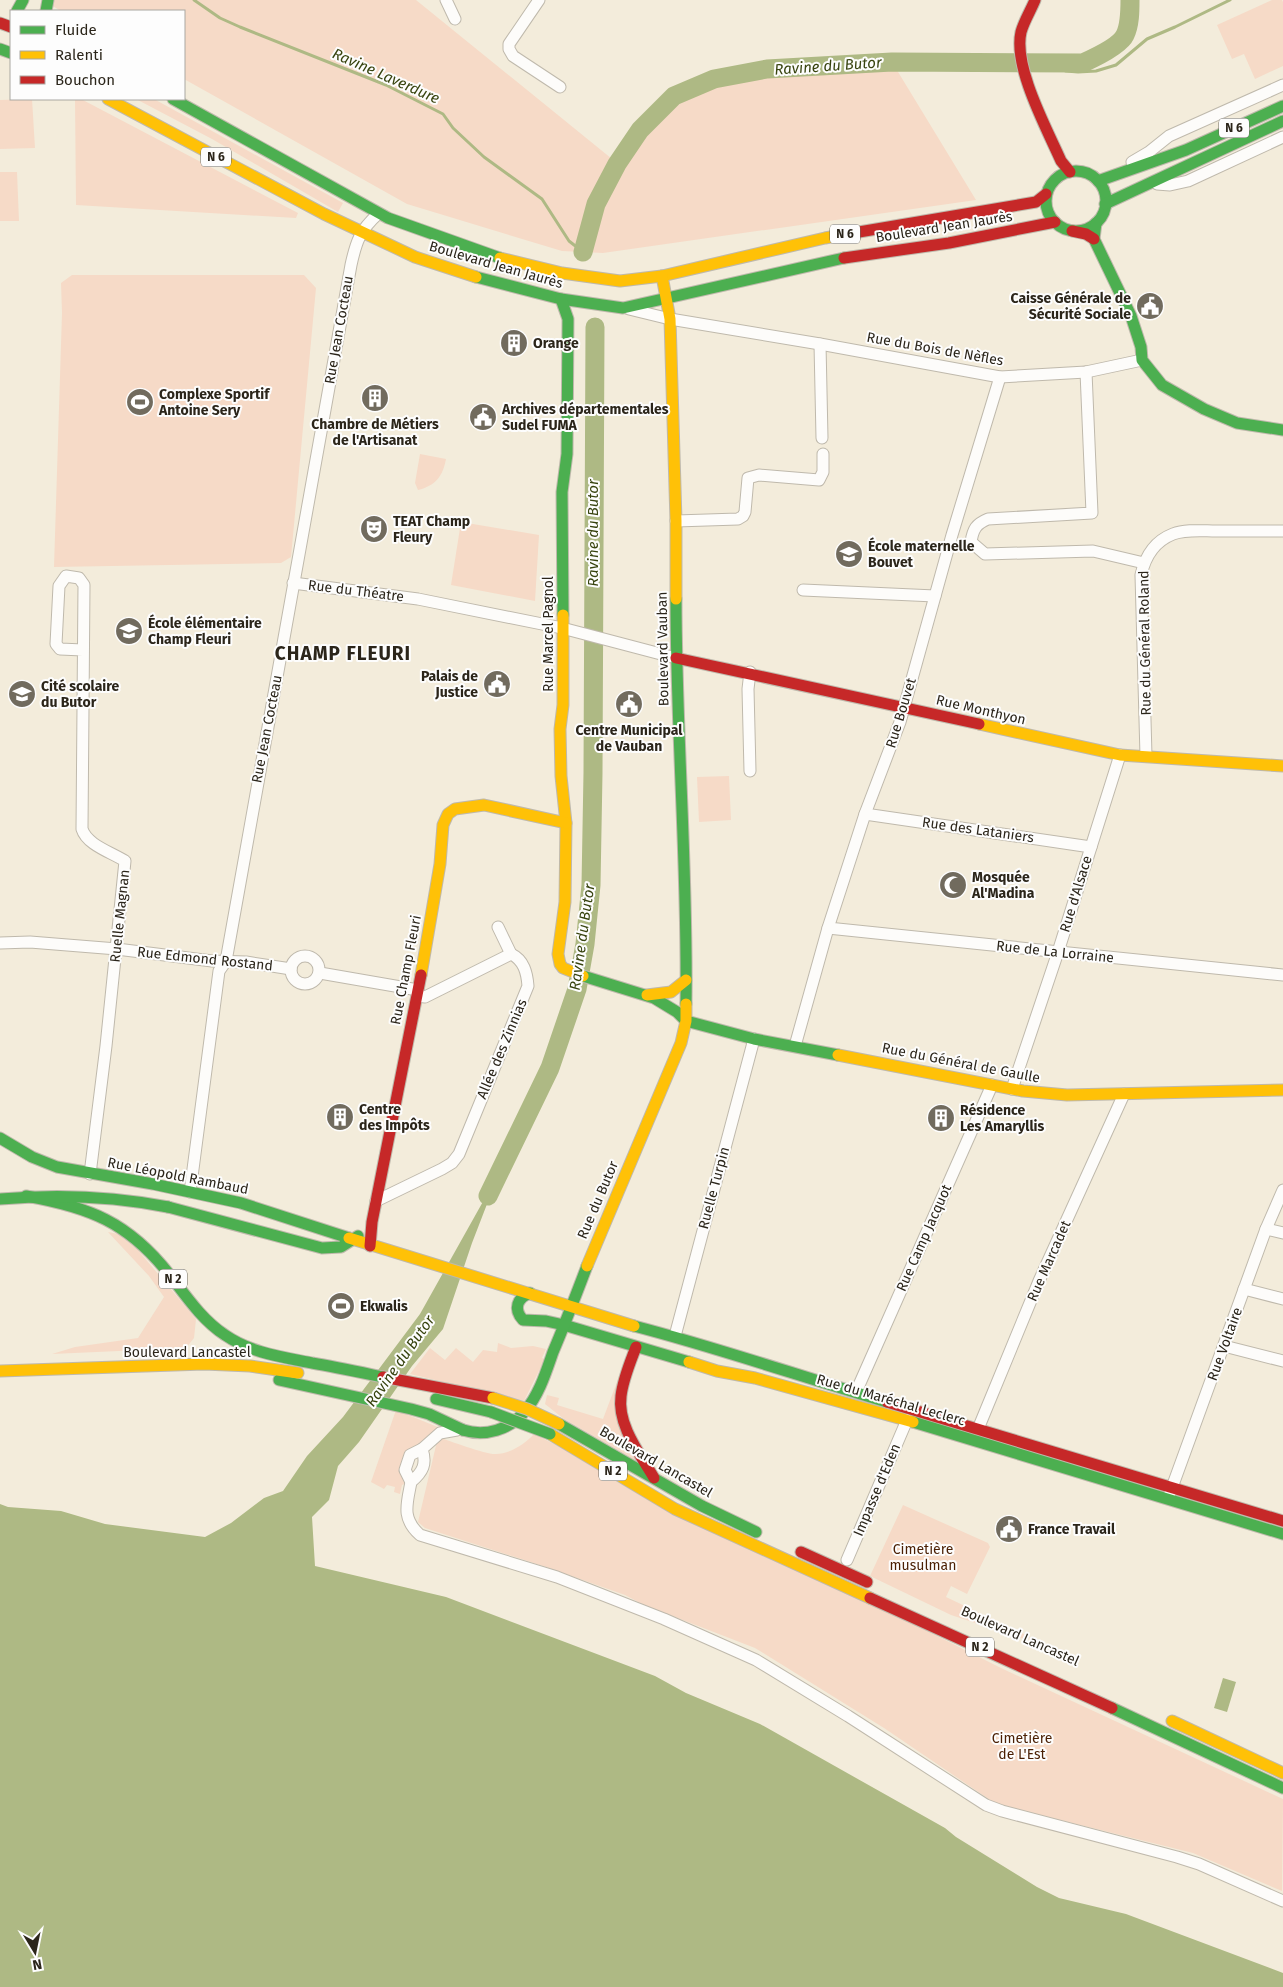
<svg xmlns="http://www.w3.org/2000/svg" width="1283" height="1987" viewBox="0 0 1283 1987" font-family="'Fira Sans',sans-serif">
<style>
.green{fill:#f6dac7}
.water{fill:#aeb984}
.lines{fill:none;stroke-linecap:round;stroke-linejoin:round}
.stream{stroke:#aeb984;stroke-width:3}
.river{stroke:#aeb984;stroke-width:19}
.street-casing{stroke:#bfb9ac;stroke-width:13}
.fast-casing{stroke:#bfb9ac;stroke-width:13}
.slow-casing{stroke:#bfb9ac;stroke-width:13}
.jam-casing{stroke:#bfb9ac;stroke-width:13}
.street{stroke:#fdfcfa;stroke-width:11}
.fast{stroke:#4caf50;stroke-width:11}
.slow{stroke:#ffc107;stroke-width:11}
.jam{stroke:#c62828;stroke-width:11}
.fast-bridge-casing{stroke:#bfb9ac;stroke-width:13;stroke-linecap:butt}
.slow-bridge-casing{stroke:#bfb9ac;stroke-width:13;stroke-linecap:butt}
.fast-bridge{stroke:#4caf50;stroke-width:11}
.slow-bridge{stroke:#ffc107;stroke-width:11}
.labels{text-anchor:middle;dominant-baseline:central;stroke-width:4;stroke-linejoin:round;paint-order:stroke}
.shield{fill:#fdfdfd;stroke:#6a665e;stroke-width:1}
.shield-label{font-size:12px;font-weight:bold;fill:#2b251a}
.street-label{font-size:14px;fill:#2b251a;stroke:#fdfdfd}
.poi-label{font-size:14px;font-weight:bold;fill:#2b251a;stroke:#fdfdfd;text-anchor:start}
.park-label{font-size:14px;fill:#4a1f03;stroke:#fdfdfd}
.water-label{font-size:15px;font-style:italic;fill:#37430e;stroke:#fdfdfd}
.district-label{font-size:19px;font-weight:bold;letter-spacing:1px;fill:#2b251a;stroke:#fdfdfd}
</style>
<rect width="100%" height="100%" fill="#f3ecdb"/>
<!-- green -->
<g class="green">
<polygon points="52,0 416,0 617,163 640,130 674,96 714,79 767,69 892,62 976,200 603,253 562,251 407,204 184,79 184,11 61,11 51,5"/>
<polygon points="1272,0 1282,0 1283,2 1283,66 1255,79 1244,54 1232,59 1217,25"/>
<polygon points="32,99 35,148 0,149 0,100"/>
<polygon points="75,99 81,99 298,213 296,218 76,205"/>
<polygon points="136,99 154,99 343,203 338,212 212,139"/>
<polygon points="0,172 17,172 19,221 0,221"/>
<polygon points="72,275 304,275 316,288 291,557 281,563 54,567 62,313 61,283"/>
<path d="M420 454 446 459C443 476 435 486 418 490L415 483Z"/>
<polygon points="461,522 539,535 535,601 451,585"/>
<polygon points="729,776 731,820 699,822 697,777"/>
<polygon points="108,1232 118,1234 137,1249 196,1319 194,1338 186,1348 52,1354 75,1347 138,1338 164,1297 149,1276"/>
<polygon points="498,1343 511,1348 533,1346 546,1349 542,1358 545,1359 524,1401 410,1374 430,1348 445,1360 456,1348 473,1362 483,1350 497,1352"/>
<polygon points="623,1366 615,1394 642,1464 564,1419 545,1404 547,1395 559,1398 557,1405 603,1419"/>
<polygon points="396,1410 440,1428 405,1455 400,1474 406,1483 402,1485 400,1494 394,1492 395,1487 387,1485 384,1489 371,1482"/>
<path d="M534 1434 1001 1668 1283 1799 1282 1891 1193 1853 996 1804 884 1728 755 1648 644 1605 625 1595 546 1567 425 1528 418 1522 438 1437C450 1441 487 1455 496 1454 510 1454 526 1443 534 1434Z"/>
<polygon points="903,1505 988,1543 990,1547 967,1594 951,1586 946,1597 1030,1637 1027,1640 951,1615 870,1576"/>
</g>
<!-- water -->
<g class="water">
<polygon points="499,1173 472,1243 443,1329 412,1366 359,1442 338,1466 329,1500 312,1517 315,1566 446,1597 655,1676 686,1693 760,1724 945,1828 956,1837 1037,1887 1059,1898 1126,1914 1283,1973 1283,1987 0,1987 0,1504 8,1507 61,1511 105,1524 205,1537 231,1523 264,1498 283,1491 307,1456 343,1417 420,1314"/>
<polygon points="1223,1678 1236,1682 1227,1712 1214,1708"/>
</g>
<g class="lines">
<!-- stream -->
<g class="stream">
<polyline points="194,0 220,18 240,27 386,85 443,114 453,128 484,157 542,199 569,241 583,252"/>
<polyline points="1048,64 1066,71 1078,72 1096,71 1116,65 1147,39 1175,27 1230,0"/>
</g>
<!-- river -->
<g class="river">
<path d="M583 252 596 204 617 164 640 130 674 96 714 79 767 69 892 62 1083 63C1094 58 1120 46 1125 35 1130 25 1130 11 1130 0"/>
<polyline points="488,1196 550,1068 577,989 585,944 591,885 593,773 595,327"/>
</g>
<!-- street casing -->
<g class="street-casing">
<g id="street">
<polyline points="446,0 455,19"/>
<polyline points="539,0 509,44 509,49 513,56 560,87"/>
<polyline points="1132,162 1149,152 1169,136 1283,85"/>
<polyline points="1157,184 1170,185 1188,181 1283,137"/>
<polyline points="629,309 670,319 820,344 1000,377 1086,372 1142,360"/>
<polyline points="820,344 822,438"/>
<path d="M1086 372 1092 513 988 519C976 524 973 529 971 542L985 554 1093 551 1144 563"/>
<polyline points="676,521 738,519 743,516 745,512 748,478 759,475 819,480 823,472 823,454"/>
<polyline points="293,583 418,599 562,628 676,658"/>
<polyline points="803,590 935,596"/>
<path d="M83 650 60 649 56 644 59 586 66 576 79 578 84 585 82 829C87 845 111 852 125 861L106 1046 90 1174"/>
<path d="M1146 756 1141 575C1145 557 1155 541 1173 534 1186 529 1203 531 1216 531 1238 531 1261 531 1283 531"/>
<polyline points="750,771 748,689 750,672"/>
<polyline points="865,814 1091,847"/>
<polyline points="498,927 511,954"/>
<polyline points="828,928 1283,975"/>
<polyline points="0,943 30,942 117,949 212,961 246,962 291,969"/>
<circle cx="305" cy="970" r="14"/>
<polyline points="320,973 418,990"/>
<polyline points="795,1046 828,928 865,814 900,722 952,535 1000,377"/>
<polyline points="1012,1089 1058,952 1120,755"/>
<path d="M190 1192 219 971 226 961 351 265C356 242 360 230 378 214"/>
<path d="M376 1201 442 1169 452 1163 459 1154 528 986C527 973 524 960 511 954L425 997 417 996"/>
<polyline points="1266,1229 1283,1233"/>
<polyline points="1244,1289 1283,1299"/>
<polyline points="675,1336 754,1039"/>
<polyline points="1224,1346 1283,1361"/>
<polyline points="856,1392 992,1085"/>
<polyline points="978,1429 1039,1281 1124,1094"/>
<path d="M457 1430 440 1433 422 1449C427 1464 423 1472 411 1482 407 1504 401 1518 420 1535L557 1577 664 1619 756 1660 848 1716 986 1805 1002 1811 1177 1857 1199 1864 1283 1901"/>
<polyline points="411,1482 405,1470 410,1455 422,1449"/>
<polyline points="1170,1493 1266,1229 1283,1190"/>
<polyline points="847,1560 907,1420"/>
</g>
</g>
<!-- fast casing -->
<g class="fast-casing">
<g id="fast">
<polyline points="17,11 23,0"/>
<polyline points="46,11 48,0"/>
<polyline points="0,49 11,53"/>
<polyline points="173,99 388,218 500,258"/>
<circle cx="1076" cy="201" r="30"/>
<polyline points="1098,181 1186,150 1283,106"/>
<polyline points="1105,204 1283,121"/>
<polyline points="1096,223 1094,239 1131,316 1141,347 1142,360 1162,385 1204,409 1237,423 1283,430"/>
<polyline points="476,277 561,299 623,308 844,258"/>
<polyline points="561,299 568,319 567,454 562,492 563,615"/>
<path d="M676 599C676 734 688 869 686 1004"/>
<polyline points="583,976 654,998 677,1012 686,1021 754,1039 838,1055"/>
<polyline points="0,1138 32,1157 57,1167 153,1184 241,1203 349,1238"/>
<path d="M26 1196C89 1207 128 1222 169 1274 186 1296 202 1320 225 1335 251 1353 282 1357 312 1363 336 1367 359 1372 383 1377"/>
<path d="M0 1199C57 1194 112 1196 168 1207"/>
<polyline points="168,1207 322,1248 341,1247 358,1236"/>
<path d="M530 1293C517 1298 513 1309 523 1320L546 1321 564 1325 689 1362"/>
<path d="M634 1326C719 1348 802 1377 887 1402"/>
<polyline points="279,1380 411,1409 429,1414 463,1430"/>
<polyline points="436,1399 491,1412"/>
<polyline points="913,1422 1283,1534"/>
<polyline points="559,1424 702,1506 756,1532"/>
<path d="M463 1430C485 1437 510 1430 525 1411 539 1395 546 1372 553 1352 565 1324 576 1295 587 1266"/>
<polyline points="1112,1708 1283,1788"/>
</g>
</g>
<!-- slow casing -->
<g class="slow-casing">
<g id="slow">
<polyline points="108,99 324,214 415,257 476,277"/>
<polyline points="500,258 562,273 620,281 662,276 825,238 853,233"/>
<polyline points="662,276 670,319 676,521 676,599"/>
<polyline points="563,615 563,705 560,729 561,776 566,823 565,902 558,954 560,964 563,968 583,976"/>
<polyline points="979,724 1120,755 1283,766"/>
<polyline points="421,975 440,864 443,825 448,814 455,809 484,805 566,823"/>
<polyline points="647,995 671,992 686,980"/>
<polyline points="838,1055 1023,1091 1067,1095 1283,1090"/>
<polyline points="349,1238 634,1326"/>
<polyline points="587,1266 681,1043 686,1021 686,1004"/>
<polyline points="689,1362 717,1371 755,1378 913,1422"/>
<polyline points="0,1371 204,1364 250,1366 298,1373"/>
<polyline points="550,1434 675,1509 870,1598"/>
<polyline points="1172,1721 1283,1773"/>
</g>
</g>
<!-- jam casing -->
<g class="jam-casing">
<g id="jam">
<path d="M1035 0C1031 10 1024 21 1021 32 1013 67 1047 129 1061 161L1070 172"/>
<polyline points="0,23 11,27"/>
<polyline points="1072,231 1086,234 1094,239"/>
<polyline points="853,233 1036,202 1046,194"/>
<polyline points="844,258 949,243 1055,222"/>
<polyline points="676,658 979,724"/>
<polyline points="370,1246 372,1222 421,975"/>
<path d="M636 1347C630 1363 623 1379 621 1396 617 1425 640 1454 654 1478"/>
<polyline points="383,1377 493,1398"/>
<polyline points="887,1402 1283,1521"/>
<polyline points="801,1552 867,1582"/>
<polyline points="870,1598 1112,1708"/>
</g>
</g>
<!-- street -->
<use href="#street" class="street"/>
<!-- fast -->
<use href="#fast" class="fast"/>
<!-- slow -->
<use href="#slow" class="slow"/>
<!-- jam -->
<use href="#jam" class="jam"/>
<!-- fast-bridge casing -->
<g class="fast-bridge-casing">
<polyline id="fast-bridge" points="491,1412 550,1434"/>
</g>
<!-- slow-bridge casing -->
<g class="slow-bridge-casing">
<polyline id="slow-bridge" points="493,1398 527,1409 559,1424"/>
</g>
<!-- fast-bridge -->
<use href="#fast-bridge" class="fast-bridge"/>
<!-- slow-bridge -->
<use href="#slow-bridge" class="slow-bridge"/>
</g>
<!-- icons -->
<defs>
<g id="civic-disc" transform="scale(1.4375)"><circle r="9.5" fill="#716b5e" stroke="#fdfdfd"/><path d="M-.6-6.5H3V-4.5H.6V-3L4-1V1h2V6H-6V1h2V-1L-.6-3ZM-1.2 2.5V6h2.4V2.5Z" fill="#fff"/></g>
<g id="building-disc" transform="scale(1.4375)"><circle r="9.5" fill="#716b5e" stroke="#fdfdfd"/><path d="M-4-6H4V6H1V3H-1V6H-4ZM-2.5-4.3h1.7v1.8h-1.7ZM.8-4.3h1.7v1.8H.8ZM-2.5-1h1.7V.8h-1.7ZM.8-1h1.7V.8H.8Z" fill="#fff"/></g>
<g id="stadium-disc" transform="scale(1.4375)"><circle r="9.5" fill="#716b5e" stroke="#fdfdfd"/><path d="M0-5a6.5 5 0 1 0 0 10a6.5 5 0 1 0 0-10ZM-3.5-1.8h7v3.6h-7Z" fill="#fff"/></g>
<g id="theatre-disc" transform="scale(1.4375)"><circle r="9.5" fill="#716b5e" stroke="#fdfdfd"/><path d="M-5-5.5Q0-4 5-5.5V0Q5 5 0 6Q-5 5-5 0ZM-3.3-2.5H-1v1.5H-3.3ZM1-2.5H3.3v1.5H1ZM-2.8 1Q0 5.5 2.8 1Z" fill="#fff"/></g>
<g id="school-disc" transform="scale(1.4375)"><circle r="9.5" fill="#716b5e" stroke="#fdfdfd"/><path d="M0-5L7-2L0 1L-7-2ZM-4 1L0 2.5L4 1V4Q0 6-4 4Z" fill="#fff"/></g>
<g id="university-disc" transform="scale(1.4375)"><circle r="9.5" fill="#716b5e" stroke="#fdfdfd"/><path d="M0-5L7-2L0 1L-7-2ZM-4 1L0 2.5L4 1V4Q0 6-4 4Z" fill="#fff"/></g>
<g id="mosque-disc" transform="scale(1.4375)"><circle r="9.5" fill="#716b5e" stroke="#fdfdfd"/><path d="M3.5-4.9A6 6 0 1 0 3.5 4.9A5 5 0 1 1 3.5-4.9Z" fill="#fff"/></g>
</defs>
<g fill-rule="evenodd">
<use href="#civic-disc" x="1150" y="306"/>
<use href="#building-disc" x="514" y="343"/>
<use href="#building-disc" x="375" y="398"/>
<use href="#stadium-disc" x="140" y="402"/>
<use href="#civic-disc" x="483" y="417"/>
<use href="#theatre-disc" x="374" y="529"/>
<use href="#school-disc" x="849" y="554"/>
<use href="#school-disc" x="129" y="631"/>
<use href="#civic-disc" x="497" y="684"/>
<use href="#university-disc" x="22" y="694"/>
<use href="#civic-disc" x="629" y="704"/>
<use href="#mosque-disc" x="953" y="885"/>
<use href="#building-disc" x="340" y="1117"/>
<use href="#building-disc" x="941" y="1118"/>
<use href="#stadium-disc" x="341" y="1306"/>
<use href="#civic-disc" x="1009" y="1529"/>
</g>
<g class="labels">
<!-- shield labels -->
<g class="shield">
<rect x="1219" y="118.5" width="30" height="19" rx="4"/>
<rect x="201" y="147.5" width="30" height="19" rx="4"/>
<rect x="830" y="224.5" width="30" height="19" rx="4"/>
<rect x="159" y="1269.5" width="28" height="19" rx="4"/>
<rect x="599" y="1461.5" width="28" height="19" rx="4"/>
<rect x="966" y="1637.5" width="28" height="19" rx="4"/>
</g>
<g class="shield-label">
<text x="1234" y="128">N 6</text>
<text x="216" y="157">N 6</text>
<text x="845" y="234">N 6</text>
<text x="173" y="1279">N 2</text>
<text x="613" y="1471">N 2</text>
<text x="980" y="1647">N 2</text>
</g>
<!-- street labels -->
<g class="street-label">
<text transform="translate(944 227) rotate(-9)">Boulevard Jean Jaurès</text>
<text transform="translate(496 265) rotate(16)">Boulevard Jean Jaurès</text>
<text transform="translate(339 330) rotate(-80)">Rue Jean Cocteau</text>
<text transform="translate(935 349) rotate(10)">Rue du Bois de Nèfles</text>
<text transform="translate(356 591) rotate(7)">Rue du Théatre</text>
<text transform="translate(548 634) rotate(-90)">Rue Marcel Pagnol</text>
<text transform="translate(1145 643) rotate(-91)">Rue du Général Roland</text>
<text transform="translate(663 649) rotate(-91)">Boulevard Vauban</text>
<text transform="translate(981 710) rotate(13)">Rue Monthyon</text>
<text transform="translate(901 713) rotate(-73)">Rue Bouvet</text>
<text transform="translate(267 729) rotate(-79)">Rue Jean Cocteau</text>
<text transform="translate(978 830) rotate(8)">Rue des Lataniers</text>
<text transform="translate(1076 894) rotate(-73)">Rue d'Alsace</text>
<text transform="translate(120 916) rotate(-84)">Ruelle Magnan</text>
<text transform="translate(1055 952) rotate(6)">Rue de La Lorraine</text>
<text transform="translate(205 959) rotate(6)">Rue Edmond Rostand</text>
<text transform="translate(406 970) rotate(-79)">Rue Champ Fleuri</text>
<text transform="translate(502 1049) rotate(-67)">Allée des Zinnias</text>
<text transform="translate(961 1063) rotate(11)">Rue du Général de Gaulle</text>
<text transform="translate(178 1176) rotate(11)">Rue Léopold Rambaud</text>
<text transform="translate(714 1188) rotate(-75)">Ruelle Turpin</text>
<text transform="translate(598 1200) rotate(-67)">Rue du Butor</text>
<text transform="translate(924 1238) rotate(-66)">Rue Camp Jacquot</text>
<text transform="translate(1049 1261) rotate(-66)">Rue Marcadet</text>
<text transform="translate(1225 1344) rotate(-70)">Rue Voltaire</text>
<text x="187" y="1352">Boulevard Lancastel</text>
<text transform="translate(891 1400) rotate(16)">Rue du Maréchal Leclerc</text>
<text transform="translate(656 1462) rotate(30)">Boulevard Lancastel</text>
<text transform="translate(877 1490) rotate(-67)">Impasse d'Eden</text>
<text transform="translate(1020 1636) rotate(24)">Boulevard Lancastel</text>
</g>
<!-- poi labels -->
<g class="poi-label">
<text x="1131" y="298" text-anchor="end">Caisse Générale de<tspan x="1131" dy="16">Sécurité Sociale</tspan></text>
<text x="533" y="343">Orange</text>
<text x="159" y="394">Complexe Sportif<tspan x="159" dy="16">Antoine Sery</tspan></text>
<text x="502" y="409">Archives départementales<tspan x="502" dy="16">Sudel FUMA</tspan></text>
<text x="375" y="424" text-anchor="middle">Chambre de Métiers<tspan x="375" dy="16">de l'Artisanat</tspan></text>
<text x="393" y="521">TEAT Champ<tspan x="393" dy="16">Fleury</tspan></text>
<text x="868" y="546">École maternelle<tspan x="868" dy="16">Bouvet</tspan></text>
<text x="148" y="623">École élémentaire<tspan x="148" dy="16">Champ Fleuri</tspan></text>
<text x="478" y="676" text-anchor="end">Palais de<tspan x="478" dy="16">Justice</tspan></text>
<text x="41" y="686">Cité scolaire<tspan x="41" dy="16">du Butor</tspan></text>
<text x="629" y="730" text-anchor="middle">Centre Municipal<tspan x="629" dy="16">de Vauban</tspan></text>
<text x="972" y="877">Mosquée<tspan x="972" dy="16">Al'Madina</tspan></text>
<text x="359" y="1109">Centre<tspan x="359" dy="16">des Impôts</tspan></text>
<text x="960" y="1110">Résidence<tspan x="960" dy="16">Les Amaryllis</tspan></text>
<text x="360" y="1306">Ekwalis</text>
<text x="1028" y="1529">France Travail</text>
</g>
<!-- park labels -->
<g class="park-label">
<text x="923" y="1549">Cimetière<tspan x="923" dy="16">musulman</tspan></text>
<text x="1022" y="1738">Cimetière<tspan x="1022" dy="16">de L'Est</tspan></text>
</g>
<!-- water labels -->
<g class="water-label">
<text transform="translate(828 66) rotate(-4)">Ravine du Butor</text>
<text transform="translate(386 76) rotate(24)">Ravine Laverdure</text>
<text transform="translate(593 533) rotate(-90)">Ravine du Butor</text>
<text transform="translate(582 937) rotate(-82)">Ravine du Butor</text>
<text transform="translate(400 1361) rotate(-55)">Ravine du Butor</text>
</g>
<!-- district labels -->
<g class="district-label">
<text x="343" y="653">CHAMP FLEURI</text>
</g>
</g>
<!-- legend -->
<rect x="10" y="10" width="175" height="90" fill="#fdfdfd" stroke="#a9a7a2"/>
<rect x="20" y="26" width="25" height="8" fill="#4caf50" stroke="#a9a7a2"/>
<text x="55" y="35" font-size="15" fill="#2b251a">Fluide</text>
<rect x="20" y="51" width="25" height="8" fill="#ffc107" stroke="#a9a7a2"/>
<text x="55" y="60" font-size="15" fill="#2b251a">Ralenti</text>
<rect x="20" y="76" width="25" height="8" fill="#c62828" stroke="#a9a7a2"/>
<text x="55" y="85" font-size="15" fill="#2b251a">Bouchon</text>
<!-- north arrow -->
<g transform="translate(35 1952) rotate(170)" stroke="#fdfdfd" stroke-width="4" paint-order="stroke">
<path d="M0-4L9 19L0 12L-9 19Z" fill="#2b251a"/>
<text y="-8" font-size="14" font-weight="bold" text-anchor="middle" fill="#2b251a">N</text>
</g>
</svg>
